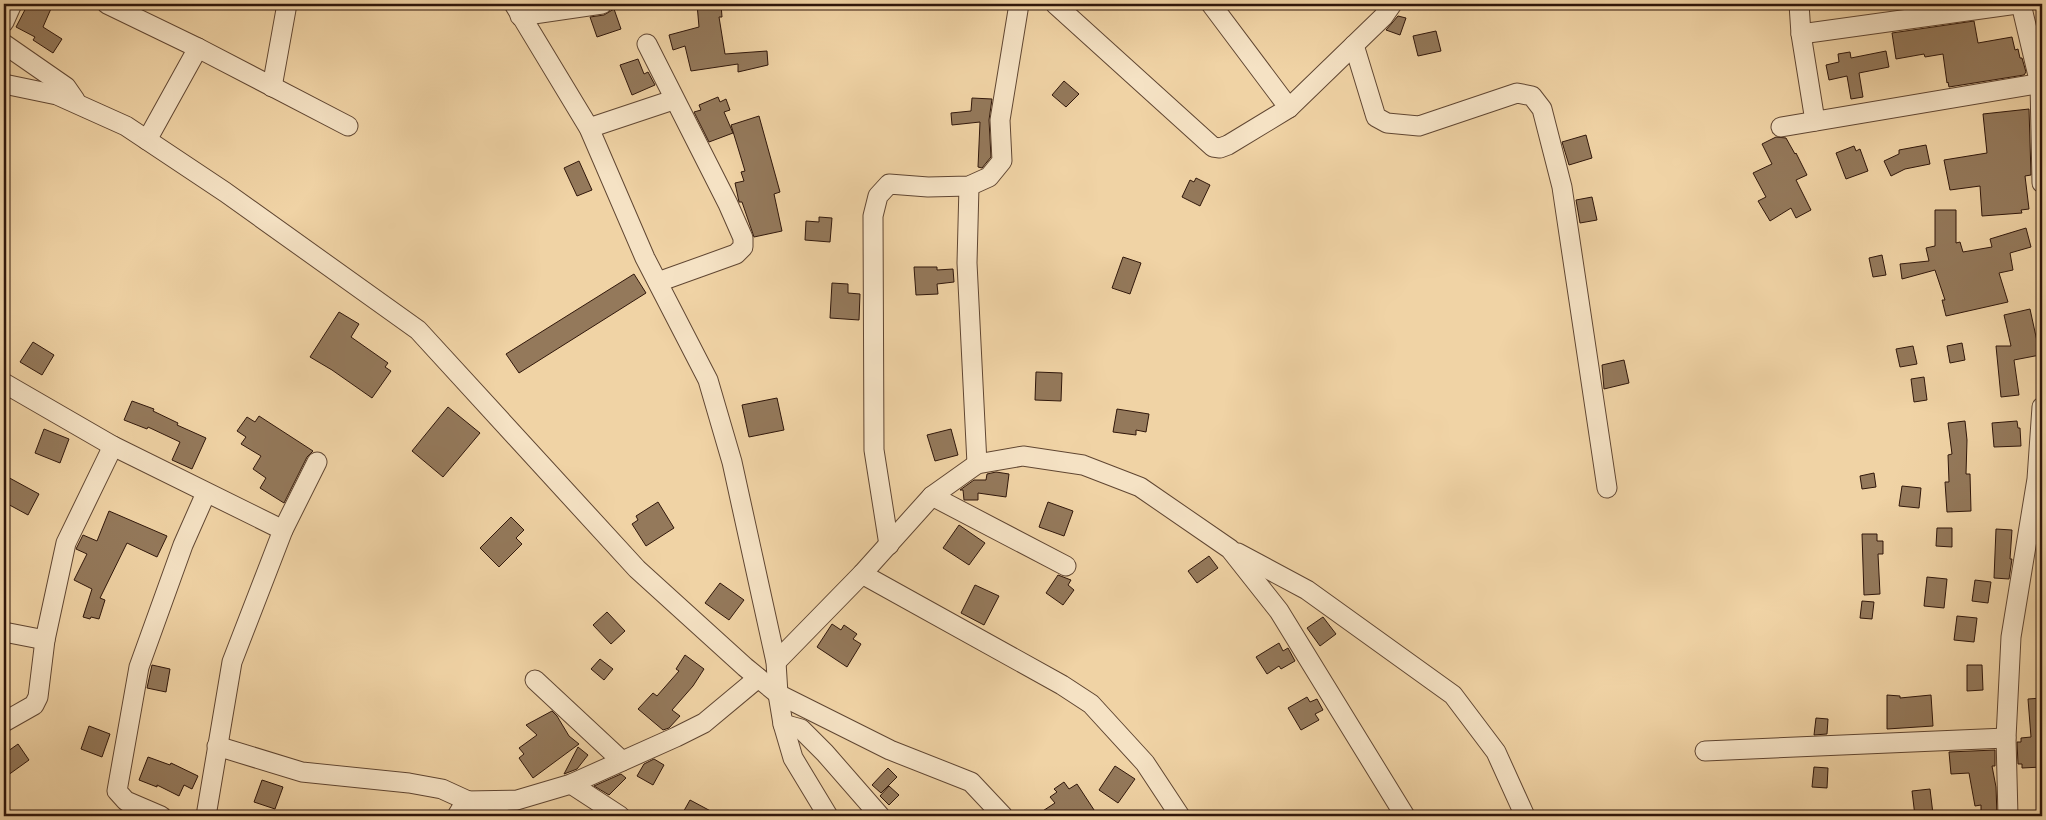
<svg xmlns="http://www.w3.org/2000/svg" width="2046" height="820" viewBox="0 0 2046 820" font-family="'IM FELL French Canon',serif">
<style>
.building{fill:#94795b;stroke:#30170b}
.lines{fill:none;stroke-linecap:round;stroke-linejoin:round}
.minor-casing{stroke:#604632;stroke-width:21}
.minor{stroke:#f5e2c4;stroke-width:19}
</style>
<rect width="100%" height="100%" fill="#f0d3a5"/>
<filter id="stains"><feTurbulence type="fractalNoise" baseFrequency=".004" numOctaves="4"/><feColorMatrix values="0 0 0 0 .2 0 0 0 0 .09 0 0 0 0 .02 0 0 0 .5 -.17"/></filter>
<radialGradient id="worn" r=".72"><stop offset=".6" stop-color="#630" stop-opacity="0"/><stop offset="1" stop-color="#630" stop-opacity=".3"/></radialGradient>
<!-- building -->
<g class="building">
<polygon points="28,4 53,4 43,27 62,39 53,53 33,40 35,37 16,27"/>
<polygon points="697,4 721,4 722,17 719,17 725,54 767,51 768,65 738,72 738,64 691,71 685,46 673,50 669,35 699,27"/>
<polygon points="614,9 621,29 597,37 590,17 604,15"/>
<polygon points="1398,16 1406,18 1400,35 1386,30"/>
<polygon points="1974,21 1978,43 2012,37 2015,50 2018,49 2020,58 2022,58 2026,72 2024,75 1949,87 1948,82 1947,83 1943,54 1925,57 1924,54 1896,59 1892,33"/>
<polygon points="1436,31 1441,51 1418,56 1413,36"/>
<polygon points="1886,51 1889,67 1859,73 1863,97 1851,99 1847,76 1829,80 1826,65 1839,62 1838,54 1850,52 1851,58"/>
<polygon points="638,59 644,74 648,72 655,85 632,95 620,65"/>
<polygon points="1064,81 1079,94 1066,107 1052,95"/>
<polygon points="718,97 720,102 726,99 730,110 724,112 733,133 709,142 694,112 701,110 699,105"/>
<polygon points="972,98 992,99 989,120 991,157 982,168 978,167 980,122 952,125 951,113 971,111"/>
<polygon points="2029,109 2031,175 2025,176 2029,209 2021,210 2022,213 1982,216 1980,186 1950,190 1944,160 1987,153 1983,114"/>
<polygon points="759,116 780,192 774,194 782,231 754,237 742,202 739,202 735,183 744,181 741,172 745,171 731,125"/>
<polygon points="1586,135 1592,158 1569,165 1562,142"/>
<polygon points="1776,137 1786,138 1795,154 1796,153 1807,175 1796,180 1811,210 1796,218 1791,208 1770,221 1758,201 1766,197 1753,173 1772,164 1762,144"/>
<polygon points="1926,145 1930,164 1905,169 1891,176 1884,161 1899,154 1899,150"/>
<polygon points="1854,146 1856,151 1860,149 1868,171 1846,179 1836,153"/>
<polygon points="579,161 592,190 577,196 564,168"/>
<polygon points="1196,178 1210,185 1200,206 1182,197 1190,180 1194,182"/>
<polygon points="1592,197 1597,220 1580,223 1576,200"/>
<polygon points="1935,210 1956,210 1956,243 1960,242 1963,252 1992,247 1990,239 2026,228 2031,247 2010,253 2013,270 1999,273 2008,302 1946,316 1942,300 1945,300 1935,270 1902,279 1900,264 1929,261 1926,248 1935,246"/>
<polygon points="819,217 832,218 830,242 805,240 806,221 819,222"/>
<polygon points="1882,255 1886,275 1873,277 1869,258"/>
<polygon points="1123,257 1141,263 1130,294 1112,288"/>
<polygon points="914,267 937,267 937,270 953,269 954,282 937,284 938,294 916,295"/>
<polygon points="634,274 646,293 519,373 506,354"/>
<polygon points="832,283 848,284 848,293 860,294 859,320 830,318"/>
<polygon points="2030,309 2040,355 2014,360 2019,395 2001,397 1996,346 2011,346 2004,315"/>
<polygon points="339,312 359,324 351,337 388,363 385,367 391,371 372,398 332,370 310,357"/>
<polygon points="33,342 54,355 42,375 20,362"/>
<polygon points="1962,343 1965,360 1950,363 1947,346"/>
<polygon points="1913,346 1917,364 1900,367 1896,349"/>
<polygon points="1624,360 1629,383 1604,389 1602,365"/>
<polygon points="1036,372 1062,373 1061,401 1035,400"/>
<polygon points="1924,377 1927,400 1914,402 1911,379"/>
<polygon points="777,398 784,430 749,437 742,405"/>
<polygon points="132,401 154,409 153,411 178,423 177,425 206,438 192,469 172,460 180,442 148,427 147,429 124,420"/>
<polygon points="448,407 480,433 443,477 412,451"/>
<polygon points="1117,409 1149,414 1146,432 1136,430 1136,435 1113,432"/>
<polygon points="259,416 313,451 307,457 284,503 260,488 266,478 253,469 261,456 241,444 246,437 237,431 247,417 255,422"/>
<polygon points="1965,421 1967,440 1966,474 1970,474 1971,511 1947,512 1945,482 1949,482 1948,455 1952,454 1948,423"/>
<polygon points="2017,421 2018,428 2020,428 2021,446 1994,447 1992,423"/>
<polygon points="44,429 69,439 60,463 35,453"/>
<polygon points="951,429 958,455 935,461 927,435"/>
<polygon points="996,472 1009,474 1006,497 978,493 978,500 964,500 963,490 960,490 974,480 986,480 987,474"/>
<polygon points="1874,473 1876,487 1862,489 1860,476"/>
<polygon points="4,475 39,494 28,515 4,502"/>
<polygon points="1902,486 1921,488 1919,508 1899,506"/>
<polygon points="658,502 674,528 646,546 632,524 638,520 636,516"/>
<polygon points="1048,502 1073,511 1064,536 1039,527"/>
<polygon points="109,511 167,536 157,557 127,543 100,598 105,600 99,619 91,617 90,619 83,617 92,589 74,580 87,554 76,549 83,535 97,541"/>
<polygon points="511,517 524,530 516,538 522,544 499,567 480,548"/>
<polygon points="959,525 985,543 969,565 943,548"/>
<polygon points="1937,528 1952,528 1952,547 1936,546"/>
<polygon points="1996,529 2012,530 2010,559 2012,559 2009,579 1994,578"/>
<polygon points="1862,534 1877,534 1877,541 1883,541 1883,554 1878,554 1880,594 1864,595"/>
<polygon points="1209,556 1218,568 1197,583 1188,571"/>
<polygon points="1058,575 1071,580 1068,585 1074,590 1063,605 1046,593"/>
<polygon points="1927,577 1947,579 1944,608 1924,606"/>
<polygon points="1975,580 1991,582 1988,603 1972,601"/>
<polygon points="720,583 744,600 729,620 705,603"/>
<polygon points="975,585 999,596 984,625 961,613"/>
<polygon points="1862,601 1874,602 1872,619 1860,618"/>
<polygon points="607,612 625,631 611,644 593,625"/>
<polygon points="1957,616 1977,618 1974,642 1954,640"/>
<polygon points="1323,617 1336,634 1320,646 1307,628"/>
<polygon points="832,624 841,630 844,625 857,634 853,639 861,644 847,667 817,647"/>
<polygon points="1279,643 1283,651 1288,648 1295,661 1281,669 1279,666 1267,674 1256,657"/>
<polygon points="685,655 704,669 693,686 672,710 680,716 669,728 663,730 638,709 653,693 657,696 679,671 676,669"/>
<polygon points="600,659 613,669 604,680 591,669"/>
<polygon points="152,665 170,669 166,692 147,688"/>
<polygon points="1967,665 1982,665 1983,690 1967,691"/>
<polygon points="1887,695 1900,696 1900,698 1931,695 1933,726 1887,729"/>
<polygon points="1307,697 1310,702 1317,699 1323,710 1315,714 1319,720 1301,730 1288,708"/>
<polygon points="2042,698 2042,767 2022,768 2022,764 2018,764 2017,742 2021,742 2021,738 2031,737 2028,699"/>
<polygon points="552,711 557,716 569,736 579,744 533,778 519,758 524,754 519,748 537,735 526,725"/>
<polygon points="1816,718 1828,719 1827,734 1814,735"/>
<polygon points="89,726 110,734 102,757 81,749"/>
<polygon points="18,744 29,760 4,778 4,754"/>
<polygon points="578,747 588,755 577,769 564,774"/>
<polygon points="1995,750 1995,766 1992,766 1996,787 1997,816 1981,816 1981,805 1975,806 1969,773 1951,774 1949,752"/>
<polygon points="148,757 170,765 171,763 198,776 192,789 184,785 179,796 157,785 157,787 139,780"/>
<polygon points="654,759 664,765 653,785 637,776 644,764"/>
<polygon points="1115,766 1135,779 1118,803 1099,790"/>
<polygon points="1814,767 1828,768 1827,788 1812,787"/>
<polygon points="888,768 897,777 881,793 872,785"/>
<polygon points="621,774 626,778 609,795 594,786"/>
<polygon points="262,780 283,787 275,809 254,802"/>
<polygon points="1064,782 1069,789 1077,784 1098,816 1035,816 1055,803 1050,797 1057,792 1054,789"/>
<polygon points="889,786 899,795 889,805 880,796"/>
<polygon points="1930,789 1933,814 1915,816 1912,791"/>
<polygon points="690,800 720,816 681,816"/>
</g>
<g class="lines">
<!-- minor casing -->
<g class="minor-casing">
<g id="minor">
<polyline points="107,4 198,48 348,126"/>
<polyline points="514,4 589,128 645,258 708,380 732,462 763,603 776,662 778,694 783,724 793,758 828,816"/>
<polyline points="1055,4 1213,147 1220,148 1228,145 1289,108 1383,17 1392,4"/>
<polyline points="1211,4 1289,108"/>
<polyline points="1799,4 1801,34 1815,121"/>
<polyline points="2021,4 2040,84 2042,183"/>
<polyline points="520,16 602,4"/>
<polyline points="4,22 12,4"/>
<polyline points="1801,34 2017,4"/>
<polyline points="4,44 66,87 75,100"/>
<polyline points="647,44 728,204 743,238 743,247 736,254 658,282"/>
<polyline points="1354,45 1376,117 1387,123 1419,126 1517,93 1532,96 1542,109 1562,187 1607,488"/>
<polyline points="4,84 57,95 126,126 225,192 418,330 637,569 745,667 778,694 890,750 971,782 1003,816"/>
<polyline points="272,87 287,4"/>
<polyline points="1781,127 2042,83"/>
<polyline points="589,128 673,100"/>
<polyline points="147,140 198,48"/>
<polyline points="969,186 967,263 977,464"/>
<polyline points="4,383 113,446 283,530"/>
<polyline points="932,496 1066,566"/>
<polyline points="889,545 874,450 873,216 878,196 889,184 928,187 969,186 989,177 1002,161 1000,120 1019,4"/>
<polyline points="1238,553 1307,590 1453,695 1496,752 1525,816"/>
<polyline points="862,574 1062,685 1091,704 1145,763 1180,816"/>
<polyline points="4,632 45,640"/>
<polyline points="776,662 862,574 932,496 977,464 1023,456 1083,465 1140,487 1230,549 1279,611 1405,816"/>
<polyline points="535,680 622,761"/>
<polyline points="4,722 34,705 38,697 45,640 66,543 113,446"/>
<polyline points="783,724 801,729 825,753 880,816"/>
<polyline points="217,746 302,772 409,783 442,789 501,816"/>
<polyline points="1705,751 2006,738"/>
<polyline points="571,784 620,816"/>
<polyline points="466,801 517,800 571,784 676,737 704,723 758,678"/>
<polyline points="161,816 126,801 117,791 139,667 183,545 206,493"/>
<polyline points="206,816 232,662 283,530 317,462"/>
<polyline points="457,816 466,801"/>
<polyline points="2008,816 2006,738 2011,637 2037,479 2042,407"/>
</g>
</g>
<!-- minor -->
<use href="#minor" class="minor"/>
</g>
<!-- margin -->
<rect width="2046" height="820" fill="none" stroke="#f0d3a5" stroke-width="20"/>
<rect x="5" y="5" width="2036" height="810" fill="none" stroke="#30170b" stroke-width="2.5"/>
<rect x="10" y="10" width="2026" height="800" fill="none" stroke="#30170b"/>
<rect width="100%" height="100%" filter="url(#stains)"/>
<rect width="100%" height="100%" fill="url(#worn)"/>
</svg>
